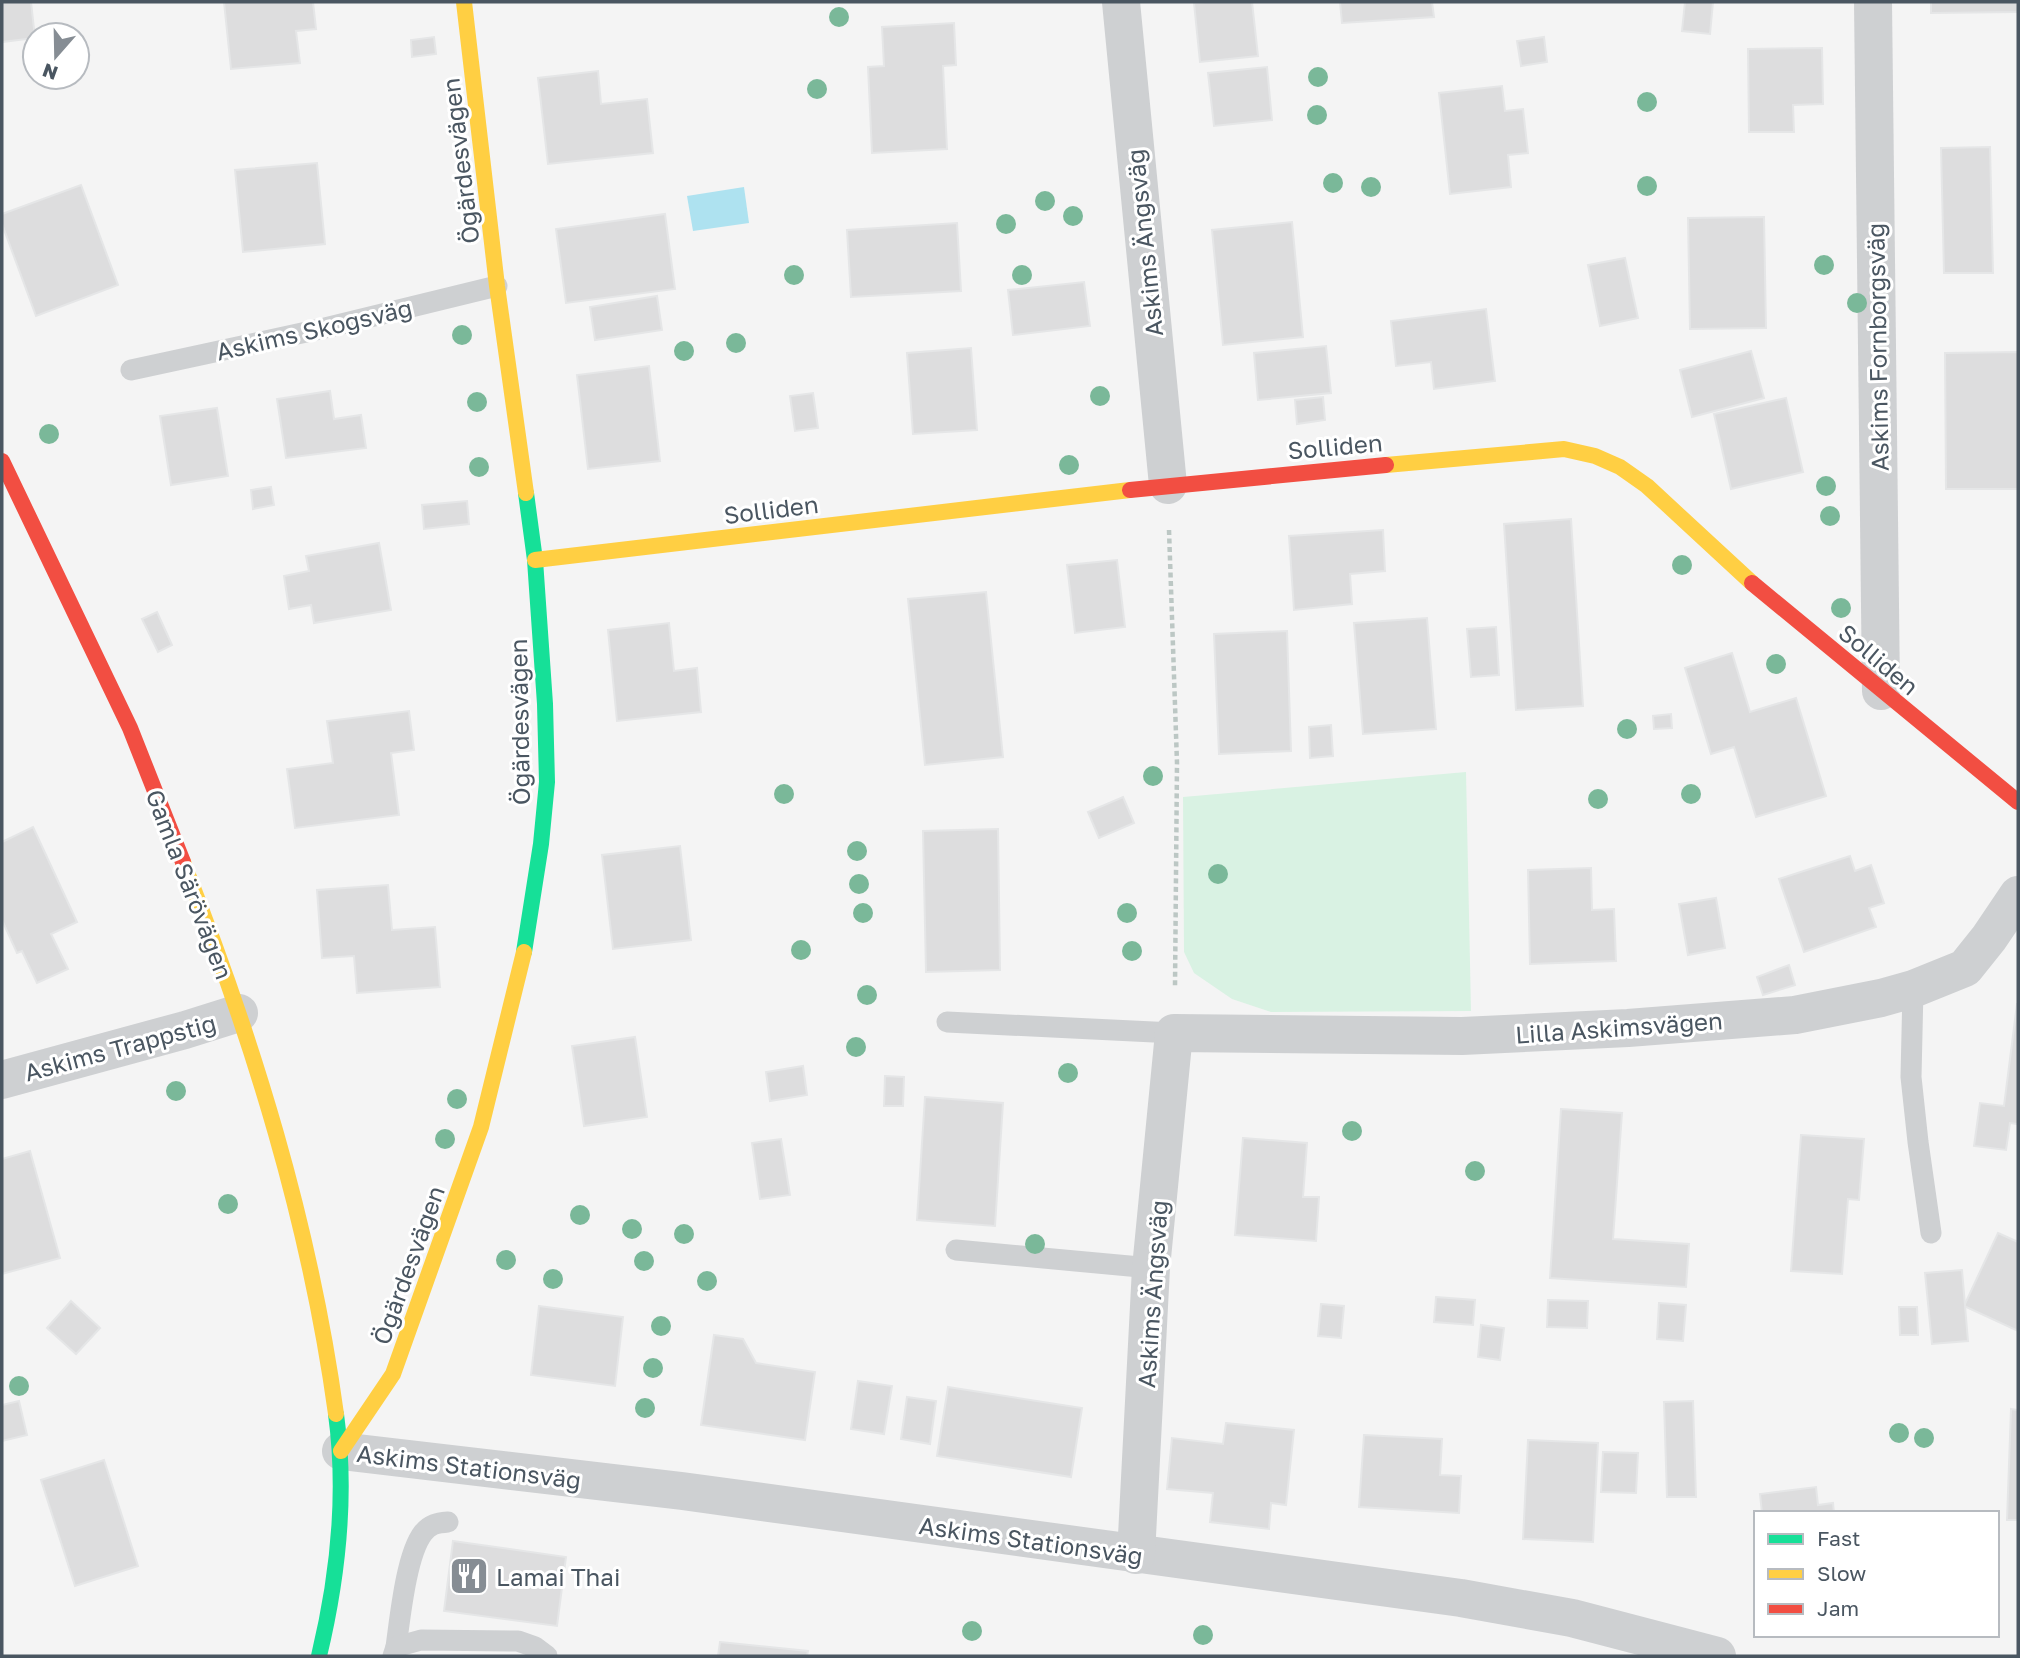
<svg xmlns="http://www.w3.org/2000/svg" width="2020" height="1658" viewBox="0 0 2020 1658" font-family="'Golos Text',sans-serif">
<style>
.green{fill:#d9f2e3}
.water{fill:#aee2f0}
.building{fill:#ddddde;stroke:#e5e6e7;stroke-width:2}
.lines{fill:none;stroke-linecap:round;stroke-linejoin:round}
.path{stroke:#bcc7c4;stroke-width:4.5;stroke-dasharray:5 3.5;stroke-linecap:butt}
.lane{stroke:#ced0d2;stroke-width:21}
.street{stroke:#ced0d2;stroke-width:38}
.fast{stroke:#16e098;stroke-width:16}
.slow{stroke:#ffcf43;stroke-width:16}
.jam{stroke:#f24e42;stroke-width:16}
.tree{fill:#7ab899}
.labels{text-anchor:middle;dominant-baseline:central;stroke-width:6;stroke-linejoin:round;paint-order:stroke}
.street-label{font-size:24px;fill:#4a5661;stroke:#fff}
.poi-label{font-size:24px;fill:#4a5661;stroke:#fff;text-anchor:start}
</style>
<rect width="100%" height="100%" fill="#f4f4f4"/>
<!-- green -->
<polygon class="green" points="1466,772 1471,1011 1271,1012 1232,999 1194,973 1184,952 1183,797"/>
<!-- water -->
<polygon class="water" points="744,187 749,223 693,231 687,196"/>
<!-- building -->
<g class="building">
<polygon points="2,2 31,2 35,38 2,42"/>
<polygon points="224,2 313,2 316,29 296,31 300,63 231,69"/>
<polygon points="1205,2 1252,2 1258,56 1200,62 1194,3"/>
<polygon points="1340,2 1432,2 1434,17 1342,23"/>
<polygon points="1685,2 1713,2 1710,34 1682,31"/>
<polygon points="1931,2 2017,2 2018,12 1931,13"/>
<polygon points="954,23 956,65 943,66 947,149 872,153 868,67 884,66 882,27"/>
<polygon points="434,37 436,54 412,57 411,40"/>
<polygon points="1544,37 1547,62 1521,66 1517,41"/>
<polygon points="1822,48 1823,104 1793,105 1794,132 1749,132 1748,49"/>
<polygon points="1267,67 1272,120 1214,126 1208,73"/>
<polygon points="598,71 601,104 647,99 653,153 548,164 538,78"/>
<polygon points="1502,86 1505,111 1523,109 1528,153 1508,155 1511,187 1450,194 1439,93"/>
<polygon points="1990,147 1993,273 1944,273 1941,148"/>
<polygon points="317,163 325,244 243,252 235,170"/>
<polygon points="81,185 118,285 36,316 2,224 2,214"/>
<polygon points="665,214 675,289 566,303 556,229"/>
<polygon points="1764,217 1766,328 1690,329 1688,218"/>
<polygon points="1292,222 1303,337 1223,345 1212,230"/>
<polygon points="957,223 961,291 851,297 847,230"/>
<polygon points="1625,258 1638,318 1600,326 1588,265"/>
<polygon points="1084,282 1090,326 1013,335 1008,290"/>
<polygon points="657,296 662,330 595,340 590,307"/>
<polygon points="1486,309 1495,381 1434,389 1431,362 1396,366 1391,321"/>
<polygon points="1326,346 1331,393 1258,400 1254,353"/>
<polygon points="971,348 977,430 913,434 907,353"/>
<polygon points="1751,351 1764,398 1692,417 1680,370"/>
<polygon points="2018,352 2018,489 1946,489 1945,353"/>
<polygon points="649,366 660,461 588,469 577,375"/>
<polygon points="330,391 334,419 361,415 366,448 286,458 277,399"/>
<polygon points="813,393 818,428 795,431 790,396"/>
<polygon points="1323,397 1325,420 1297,424 1295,400"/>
<polygon points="1786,398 1803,472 1731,489 1714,414"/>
<polygon points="217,408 228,476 171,485 160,416"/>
<polygon points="271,487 274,505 253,509 251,490"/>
<polygon points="467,501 469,524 424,529 422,505"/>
<polygon points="1571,519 1583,706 1516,710 1504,524"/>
<polygon points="1383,530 1385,571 1350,574 1352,604 1294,610 1289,536"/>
<polygon points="379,543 391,610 314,623 311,605 289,609 284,576 309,571 306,556"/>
<polygon points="1117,560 1125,627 1075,633 1067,565"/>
<polygon points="986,592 1003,757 925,765 908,599"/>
<polygon points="157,612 172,645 158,652 142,619"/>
<polygon points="1427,618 1436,729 1363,734 1354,623"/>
<polygon points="669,623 674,671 697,668 701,712 617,721 608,630"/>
<polygon points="1496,627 1499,675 1471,677 1467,629"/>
<polygon points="1287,631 1291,751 1219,754 1214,634"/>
<polygon points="1732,653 1750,712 1796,698 1826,796 1756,817 1734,747 1711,754 1685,668"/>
<polygon points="409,711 414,750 391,753 399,815 295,828 287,769 333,763 327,721"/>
<polygon points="1671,714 1672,728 1654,729 1653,716"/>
<polygon points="1331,725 1333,756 1310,758 1309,727"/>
<polygon points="1123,797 1134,823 1099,838 1088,812"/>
<polygon points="33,827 77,922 51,934 68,969 37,983 22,951 17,953 2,920 2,842"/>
<polygon points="998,829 1000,970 926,972 923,831"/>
<polygon points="680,846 691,940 613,949 602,855"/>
<polygon points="1850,856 1855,871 1871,865 1884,903 1869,908 1876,927 1804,952 1779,879"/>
<polygon points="1591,868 1592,910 1614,909 1616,961 1530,964 1528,870"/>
<polygon points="388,885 392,930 435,927 440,987 357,993 354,956 322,958 317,890"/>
<polygon points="1716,898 1725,948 1688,955 1679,904"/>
<polygon points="1789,965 1795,985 1763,995 1757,977"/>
<polygon points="2017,1004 2018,1004 2018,1124 2010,1123 2006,1150 1974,1146 1980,1103 2004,1106"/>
<polygon points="635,1037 647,1117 584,1126 572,1046"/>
<polygon points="803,1066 807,1095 770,1101 766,1072"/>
<polygon points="885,1076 904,1077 903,1106 884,1106"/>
<polygon points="925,1097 1003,1103 995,1226 917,1220"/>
<polygon points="1561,1109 1622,1113 1613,1239 1689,1244 1686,1287 1550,1278"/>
<polygon points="1801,1135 1864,1139 1859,1200 1848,1199 1842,1274 1791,1271"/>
<polygon points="1243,1138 1307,1143 1303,1197 1319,1197 1316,1241 1235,1235"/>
<polygon points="781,1139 790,1195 760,1199 752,1143"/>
<polygon points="30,1151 60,1258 2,1274 2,1159"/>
<polygon points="1998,1233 2018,1242 2018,1331 1964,1306"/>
<polygon points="1962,1270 1968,1341 1932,1344 1925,1273"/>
<polygon points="1436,1297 1475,1300 1473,1325 1434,1322"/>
<polygon points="1548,1300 1588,1301 1587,1328 1547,1327"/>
<polygon points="71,1301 100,1328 76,1354 47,1328"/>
<polygon points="1659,1303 1686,1305 1683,1341 1657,1339"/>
<polygon points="1321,1304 1344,1306 1341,1338 1318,1336"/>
<polygon points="539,1306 623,1317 615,1386 531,1375"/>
<polygon points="1899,1307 1917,1307 1918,1335 1900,1335"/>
<polygon points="1481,1325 1504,1328 1500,1360 1478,1357"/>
<polygon points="714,1335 743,1339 756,1363 815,1372 805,1440 701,1425"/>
<polygon points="858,1381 892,1386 884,1434 851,1429"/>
<polygon points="948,1387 1082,1408 1071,1477 937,1456"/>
<polygon points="907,1397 936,1401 930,1444 901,1439"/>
<polygon points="19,1401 27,1435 2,1441 2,1405"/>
<polygon points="1693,1401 1696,1497 1667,1497 1664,1402"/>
<polygon points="2011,1409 2018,1410 2018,1520 2007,1520"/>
<polygon points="1226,1423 1294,1430 1286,1505 1271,1503 1269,1529 1210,1522 1213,1493 1167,1489 1172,1438 1223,1444"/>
<polygon points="1364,1435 1442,1439 1440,1475 1461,1476 1459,1513 1359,1507"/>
<polygon points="1528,1440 1598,1443 1593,1542 1523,1539"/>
<polygon points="1603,1452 1638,1453 1636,1493 1601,1492"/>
<polygon points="104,1460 138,1566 75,1586 41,1480"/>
<polygon points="1816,1487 1818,1505 1833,1503 1834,1513 1762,1513 1760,1494"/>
<polygon points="453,1541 566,1557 557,1626 444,1611"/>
<polygon points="720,1642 808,1651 807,1656 718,1656"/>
</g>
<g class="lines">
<!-- path -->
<polyline class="path" points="1169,530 1177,763 1175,987"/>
<!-- lane -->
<g class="lane">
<polyline points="131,370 325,328 497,286"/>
<polyline points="1913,989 1911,1077 1918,1142 1931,1233"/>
<polyline points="947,1022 1174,1033"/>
<polyline points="956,1250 1151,1268"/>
<path d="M396 1647C400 1619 406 1555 423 1533 430 1524 437 1523 448 1522"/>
<polyline points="393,1656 396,1647 421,1640 518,1641 535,1647 547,1656"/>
</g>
<!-- street -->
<g class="street">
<polyline points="1121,2 1168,485"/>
<polyline points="1873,2 1881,691"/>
<polyline points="2,1080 185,1030 239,1013"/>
<polyline points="341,1451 682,1491 1461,1598 1572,1618 1717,1656"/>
<polyline points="1136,1555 1151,1268 1174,1033 1462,1036 1628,1028 1795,1015 1881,998 1913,989 1965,968 1989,938 2018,895"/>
</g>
<!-- fast -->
<g class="fast">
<polyline points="524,952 541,844 547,782 545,704 535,560 526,493"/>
<path d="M319 1656C338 1577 347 1495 336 1414"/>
</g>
<!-- slow -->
<g class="slow">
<polyline points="464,2 497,286 526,493"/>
<polyline points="1386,465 1564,449 1595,456 1620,467 1647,486 1752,583"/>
<polyline points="535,560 1130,490"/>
<path d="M183 862C253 1040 310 1224 336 1414"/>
<polyline points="341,1451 393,1374 481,1127 524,952"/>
</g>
<!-- jam -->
<g class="jam">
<polyline points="2,461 130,728 183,862"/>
<polyline points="1130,490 1386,465"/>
<polyline points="1752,583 2018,802"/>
</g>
</g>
<!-- trees -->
<g class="tree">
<circle cx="839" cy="17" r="10"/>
<circle cx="1318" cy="77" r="10"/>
<circle cx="817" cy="89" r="10"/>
<circle cx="1647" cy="102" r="10"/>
<circle cx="1317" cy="115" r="10"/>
<circle cx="1333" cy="183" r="10"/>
<circle cx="1647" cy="186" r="10"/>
<circle cx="1371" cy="187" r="10"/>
<circle cx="1045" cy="201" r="10"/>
<circle cx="1073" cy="216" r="10"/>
<circle cx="1006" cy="224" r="10"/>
<circle cx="1824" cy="265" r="10"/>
<circle cx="794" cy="275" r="10"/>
<circle cx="1022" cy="275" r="10"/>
<circle cx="1857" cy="303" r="10"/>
<circle cx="462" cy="335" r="10"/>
<circle cx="736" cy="343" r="10"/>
<circle cx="684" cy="351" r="10"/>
<circle cx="1100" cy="396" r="10"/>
<circle cx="477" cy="402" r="10"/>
<circle cx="49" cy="434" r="10"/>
<circle cx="1069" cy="465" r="10"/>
<circle cx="479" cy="467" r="10"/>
<circle cx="1826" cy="486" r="10"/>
<circle cx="1830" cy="516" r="10"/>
<circle cx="1682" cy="565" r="10"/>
<circle cx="1841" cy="608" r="10"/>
<circle cx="1776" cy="664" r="10"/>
<circle cx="1627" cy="729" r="10"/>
<circle cx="1153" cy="776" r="10"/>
<circle cx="784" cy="794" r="10"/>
<circle cx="1691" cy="794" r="10"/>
<circle cx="1598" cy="799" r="10"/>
<circle cx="857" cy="851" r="10"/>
<circle cx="1218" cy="874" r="10"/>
<circle cx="859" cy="884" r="10"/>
<circle cx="863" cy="913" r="10"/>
<circle cx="1127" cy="913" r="10"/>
<circle cx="801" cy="950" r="10"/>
<circle cx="1132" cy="951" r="10"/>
<circle cx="867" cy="995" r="10"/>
<circle cx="856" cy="1047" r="10"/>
<circle cx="1068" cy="1073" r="10"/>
<circle cx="176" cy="1091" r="10"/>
<circle cx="457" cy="1099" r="10"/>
<circle cx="1352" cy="1131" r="10"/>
<circle cx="445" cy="1139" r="10"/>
<circle cx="1475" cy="1171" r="10"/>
<circle cx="228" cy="1204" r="10"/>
<circle cx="580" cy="1215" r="10"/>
<circle cx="632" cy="1229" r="10"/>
<circle cx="684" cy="1234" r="10"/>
<circle cx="1035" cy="1244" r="10"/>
<circle cx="506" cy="1260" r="10"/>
<circle cx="644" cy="1261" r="10"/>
<circle cx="553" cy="1279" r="10"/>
<circle cx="707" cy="1281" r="10"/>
<circle cx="661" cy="1326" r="10"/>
<circle cx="653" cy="1368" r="10"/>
<circle cx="19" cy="1386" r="10"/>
<circle cx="645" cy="1408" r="10"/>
<circle cx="1899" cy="1433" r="10"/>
<circle cx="1924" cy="1438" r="10"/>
<circle cx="972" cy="1631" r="10"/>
<circle cx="1203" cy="1635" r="10"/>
</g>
<!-- icons -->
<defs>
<g id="restaurant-square" transform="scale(2.0125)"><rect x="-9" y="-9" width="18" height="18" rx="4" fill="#868d94" stroke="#fff"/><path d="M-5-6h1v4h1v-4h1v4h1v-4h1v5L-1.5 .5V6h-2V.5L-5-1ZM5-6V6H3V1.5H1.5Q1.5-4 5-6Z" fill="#fff"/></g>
</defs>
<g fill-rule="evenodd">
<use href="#restaurant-square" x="469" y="1576"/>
</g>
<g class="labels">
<!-- street labels -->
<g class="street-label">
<text transform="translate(460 161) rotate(-97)">Ögärdesvägen</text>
<text transform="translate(1144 243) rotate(-96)">Askims Ängsväg</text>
<text transform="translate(314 329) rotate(-13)">Askims Skogsväg</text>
<text transform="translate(1877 347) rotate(-91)">Askims Fornborgsväg</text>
<text transform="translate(1335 446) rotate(-5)">Solliden</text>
<text transform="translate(771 509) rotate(-7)">Solliden</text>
<text transform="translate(1879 659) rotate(40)">Solliden</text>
<text transform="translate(519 722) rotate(-91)">Ögärdesvägen</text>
<text transform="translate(190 884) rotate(69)">Gamla Särövägen</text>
<text transform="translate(1619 1027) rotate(-4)">Lilla Askimsvägen</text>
<text transform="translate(120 1047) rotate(-15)">Askims Trappstig</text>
<text transform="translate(408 1265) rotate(-70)">Ögärdesvägen</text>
<text transform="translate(1152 1294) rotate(-86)">Askims Ängsväg</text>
<text transform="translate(469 1466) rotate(7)">Askims Stationsväg</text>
<text transform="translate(1031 1540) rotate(8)">Askims Stationsväg</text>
</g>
<!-- poi labels -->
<g class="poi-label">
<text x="496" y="1576">Lamai Thai</text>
</g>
</g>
<!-- border -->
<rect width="2020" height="1658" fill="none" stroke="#4a5661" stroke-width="7"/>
<!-- legend -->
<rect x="1754" y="1511" width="245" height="126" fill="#ffffff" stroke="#b7bbc0" stroke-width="2"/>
<rect x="1768" y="1534" width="35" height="10" fill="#16e098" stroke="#b7bbc0" stroke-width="2"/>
<text x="1817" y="1546" font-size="21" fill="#4a5661">Fast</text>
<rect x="1768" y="1569" width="35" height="10" fill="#ffcf43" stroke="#b7bbc0" stroke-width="2"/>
<text x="1817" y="1581" font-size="21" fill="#4a5661">Slow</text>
<rect x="1768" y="1604" width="35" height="10" fill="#f24e42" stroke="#b7bbc0" stroke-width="2"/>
<text x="1817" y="1616" font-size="21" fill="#4a5661">Jam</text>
<!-- north arrow -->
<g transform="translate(56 56) rotate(200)"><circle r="33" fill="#ffffff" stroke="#b7bbc0" stroke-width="2"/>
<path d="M0-5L12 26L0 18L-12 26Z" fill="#868d94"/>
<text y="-10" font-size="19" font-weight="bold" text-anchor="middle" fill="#4a5661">N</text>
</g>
</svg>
